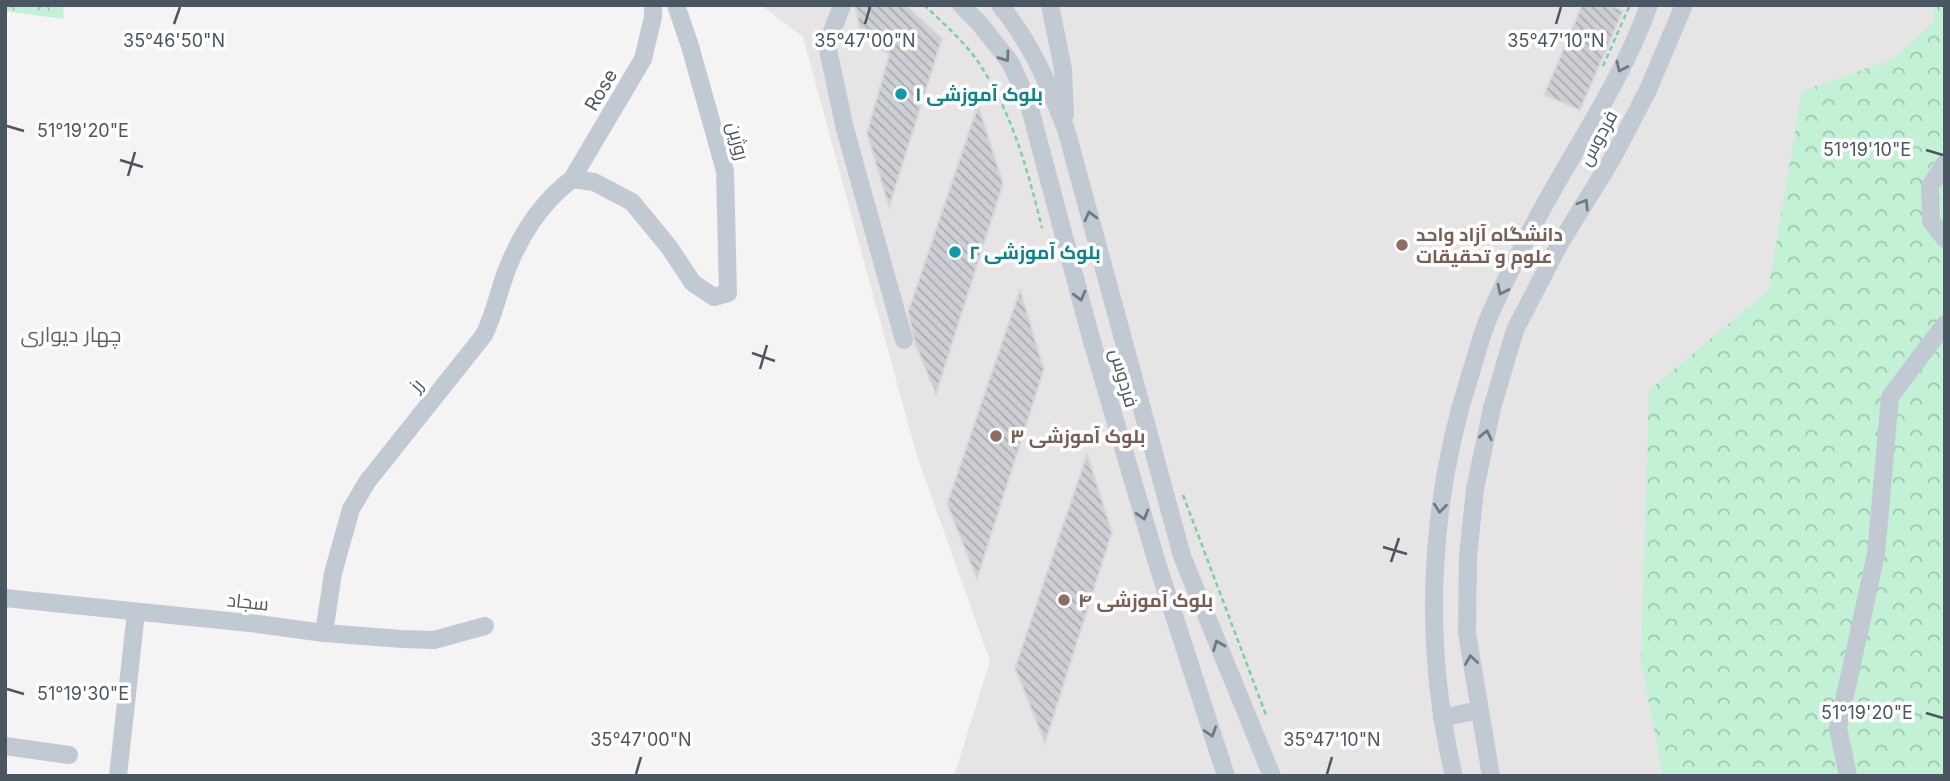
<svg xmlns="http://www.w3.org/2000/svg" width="1950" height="781" viewBox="0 0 1950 781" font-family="Inter,Cairo,sans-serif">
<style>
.education{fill:#e6e4e5}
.forest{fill:url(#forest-crowns)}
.building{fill:url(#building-back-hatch);stroke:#d7d9de;stroke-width:2}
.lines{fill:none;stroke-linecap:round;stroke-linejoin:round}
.path{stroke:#7ad0a6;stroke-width:2.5;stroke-dasharray:5 3.5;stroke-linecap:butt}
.minor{stroke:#c1cad2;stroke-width:18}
.oneway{stroke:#6e7983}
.ticks{fill:none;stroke:#4a5661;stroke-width:2.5}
.culture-dot{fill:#0f9aa8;stroke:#fff;stroke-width:2.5}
.education-dot{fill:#8d6e63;stroke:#fff;stroke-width:2.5}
.labels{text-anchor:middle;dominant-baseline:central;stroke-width:7;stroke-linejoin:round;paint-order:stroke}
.street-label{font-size:19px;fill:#4a5661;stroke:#fff}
.culture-label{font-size:19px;font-weight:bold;fill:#0d838f;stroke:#fff;text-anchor:start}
.education-label{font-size:19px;font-weight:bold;fill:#785e54;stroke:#fff;text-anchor:start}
.neighbourhood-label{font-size:21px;fill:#5f6368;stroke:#fff}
.ticks-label{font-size:18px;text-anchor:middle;fill:#4a5661;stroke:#fff;stroke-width:7;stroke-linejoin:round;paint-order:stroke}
</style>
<defs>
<pattern id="forest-crowns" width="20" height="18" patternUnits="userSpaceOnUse" patternTransform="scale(1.75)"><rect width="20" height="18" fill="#c3f1d5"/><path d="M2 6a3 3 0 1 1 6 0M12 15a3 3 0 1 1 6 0" fill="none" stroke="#a0c6b0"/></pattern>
<pattern id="building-back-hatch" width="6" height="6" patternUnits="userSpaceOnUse" patternTransform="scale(1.75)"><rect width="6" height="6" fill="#cdcfd5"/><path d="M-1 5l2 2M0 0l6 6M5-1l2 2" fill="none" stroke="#a8abb0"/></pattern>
</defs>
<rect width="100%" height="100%" fill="#f5f3f3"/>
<!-- education -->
<polygon class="education" points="761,5 1945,5 1945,776 954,776 990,661 916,453 803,37"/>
<!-- forest -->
<g class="forest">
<polygon points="5,5 63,5 64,19 5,11"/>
<polygon points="1934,5 1945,5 1945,776 1663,776 1641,662 1649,390 1768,291 1802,91 1893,59 1933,23"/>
</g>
<!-- building -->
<g class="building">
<polygon points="855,5 906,5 942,39 889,207 867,133 889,55 860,30"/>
<polygon points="1582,5 1610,5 1623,11 1580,110 1544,95"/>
<polygon points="978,105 1003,184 936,394 915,343 908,312"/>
<polygon points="1020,290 1044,369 977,579 947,504"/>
<polygon points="1087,454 1112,532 1045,743 1015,668"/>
</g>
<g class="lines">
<!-- path -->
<g class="path">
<path d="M924 5C941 21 960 38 974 56 1011 108 1027 167 1042 228"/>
<polyline points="1603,66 1630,5"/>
<polyline points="1183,495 1266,715"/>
</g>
<!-- minor -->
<g class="minor">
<polyline points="842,5 827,45 845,129 904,340"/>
<polyline points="961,5 980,24 1010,62 1028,101 1091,338 1157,563 1226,776"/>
<path d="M1000 5C1032 44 1048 84 1066 129L1182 556 1272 776"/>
<polyline points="1050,5 1063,69 1065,115"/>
<polyline points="1945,163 1930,186 1931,221 1945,239"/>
<polyline points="572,179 594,182 632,202 669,247 693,283 714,297 728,293 725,171 690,46 676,5"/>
<polyline points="5,598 258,624 324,633 402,639 434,640 485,626"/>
<path d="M324 633 333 573 351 509 367 482 484 335C495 313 499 289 508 267 522 232 542 202 572 179L643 59 653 17V5"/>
<polyline points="1442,718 1479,710"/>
<polyline points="5,746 69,755"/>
<polyline points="118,776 136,612"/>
<path d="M1454 776C1422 643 1429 502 1471 372 1477 354 1481 335 1489 317 1502 286 1518 256 1533 226 1571 153 1621 84 1649 5"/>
<polyline points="1491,776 1467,633 1468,556 1475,489 1492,408 1515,330 1559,245 1612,159 1647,92 1684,5"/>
<polyline points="1848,776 1838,728 1876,554 1890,397 1945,324"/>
</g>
</g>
<!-- one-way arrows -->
<defs><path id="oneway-chevron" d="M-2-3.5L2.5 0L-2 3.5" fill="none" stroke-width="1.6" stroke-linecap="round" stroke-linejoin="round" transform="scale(1.75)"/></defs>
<g class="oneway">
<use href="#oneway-chevron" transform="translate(1005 57) rotate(55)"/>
<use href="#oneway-chevron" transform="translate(1621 67) rotate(115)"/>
<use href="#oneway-chevron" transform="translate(1584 204) rotate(-58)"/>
<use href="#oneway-chevron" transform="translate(1090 216) rotate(-105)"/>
<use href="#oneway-chevron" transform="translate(1502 290) rotate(116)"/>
<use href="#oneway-chevron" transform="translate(1080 296) rotate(75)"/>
<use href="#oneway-chevron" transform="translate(1486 435) rotate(-78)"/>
<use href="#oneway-chevron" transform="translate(1440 508) rotate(96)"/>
<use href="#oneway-chevron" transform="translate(1143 515) rotate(74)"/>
<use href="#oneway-chevron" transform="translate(1218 645) rotate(-112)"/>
<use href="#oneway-chevron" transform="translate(1471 660) rotate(-99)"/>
<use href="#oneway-chevron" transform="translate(1211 732) rotate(72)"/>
</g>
<!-- ticks -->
<path class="ticks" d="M174 24 180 7M865 24 870 7M1556 24 1561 7M7 126 24 131M1926 150 1943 155M120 160 143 167M128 176 135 152M752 353 775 361M760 369 767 345M1383 547 1407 554M1391 562 1399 538M7 689 24 694M1926 713 1943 718M636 774 641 757M1327 774 1332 757"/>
<!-- markers -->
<g class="culture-dot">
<circle cx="901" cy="94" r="7"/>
<circle cx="955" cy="252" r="7"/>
</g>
<g class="education-dot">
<circle cx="1402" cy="245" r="7"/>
<circle cx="996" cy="436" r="7"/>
<circle cx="1064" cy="600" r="7"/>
</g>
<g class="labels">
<!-- street labels -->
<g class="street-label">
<text transform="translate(601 90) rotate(-59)">Rose</text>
<text transform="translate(1598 138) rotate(-61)">فردوس</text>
<text transform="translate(738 141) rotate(75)">روژین</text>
<text transform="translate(1124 378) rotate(74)">فردوس</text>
<text transform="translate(416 385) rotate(-49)">رز</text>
<text transform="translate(248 602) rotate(6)">سجاد</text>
</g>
<!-- culture labels -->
<g class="culture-label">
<text x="915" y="94">بلوک آموزشی ۱</text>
<text x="969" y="252">بلوک آموزشی ۲</text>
</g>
<!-- education labels -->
<g class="education-label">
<text x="1416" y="234">دانشگاه آزاد واحد<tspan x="1416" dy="22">علوم و تحقیقات</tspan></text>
<text x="1010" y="436">بلوک آموزشی ۳</text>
<text x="1078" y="600">بلوک آموزشی ۴</text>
</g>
<!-- neighbourhood labels -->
<g class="neighbourhood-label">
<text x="71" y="334">چهار دیواری</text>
</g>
</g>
<g class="ticks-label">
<text x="174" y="47">35°46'50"N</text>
<text x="865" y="47">35°47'00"N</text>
<text x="1556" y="47">35°47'10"N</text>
<text x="83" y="137">51°19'20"E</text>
<text x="1867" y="156">51°19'10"E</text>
<text x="83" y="700">51°19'30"E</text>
<text x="1867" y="719">51°19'20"E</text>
<text x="641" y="746">35°47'00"N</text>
<text x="1332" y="746">35°47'10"N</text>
</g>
<!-- border -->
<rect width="1950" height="781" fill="none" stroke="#4a5661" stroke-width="14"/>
</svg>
